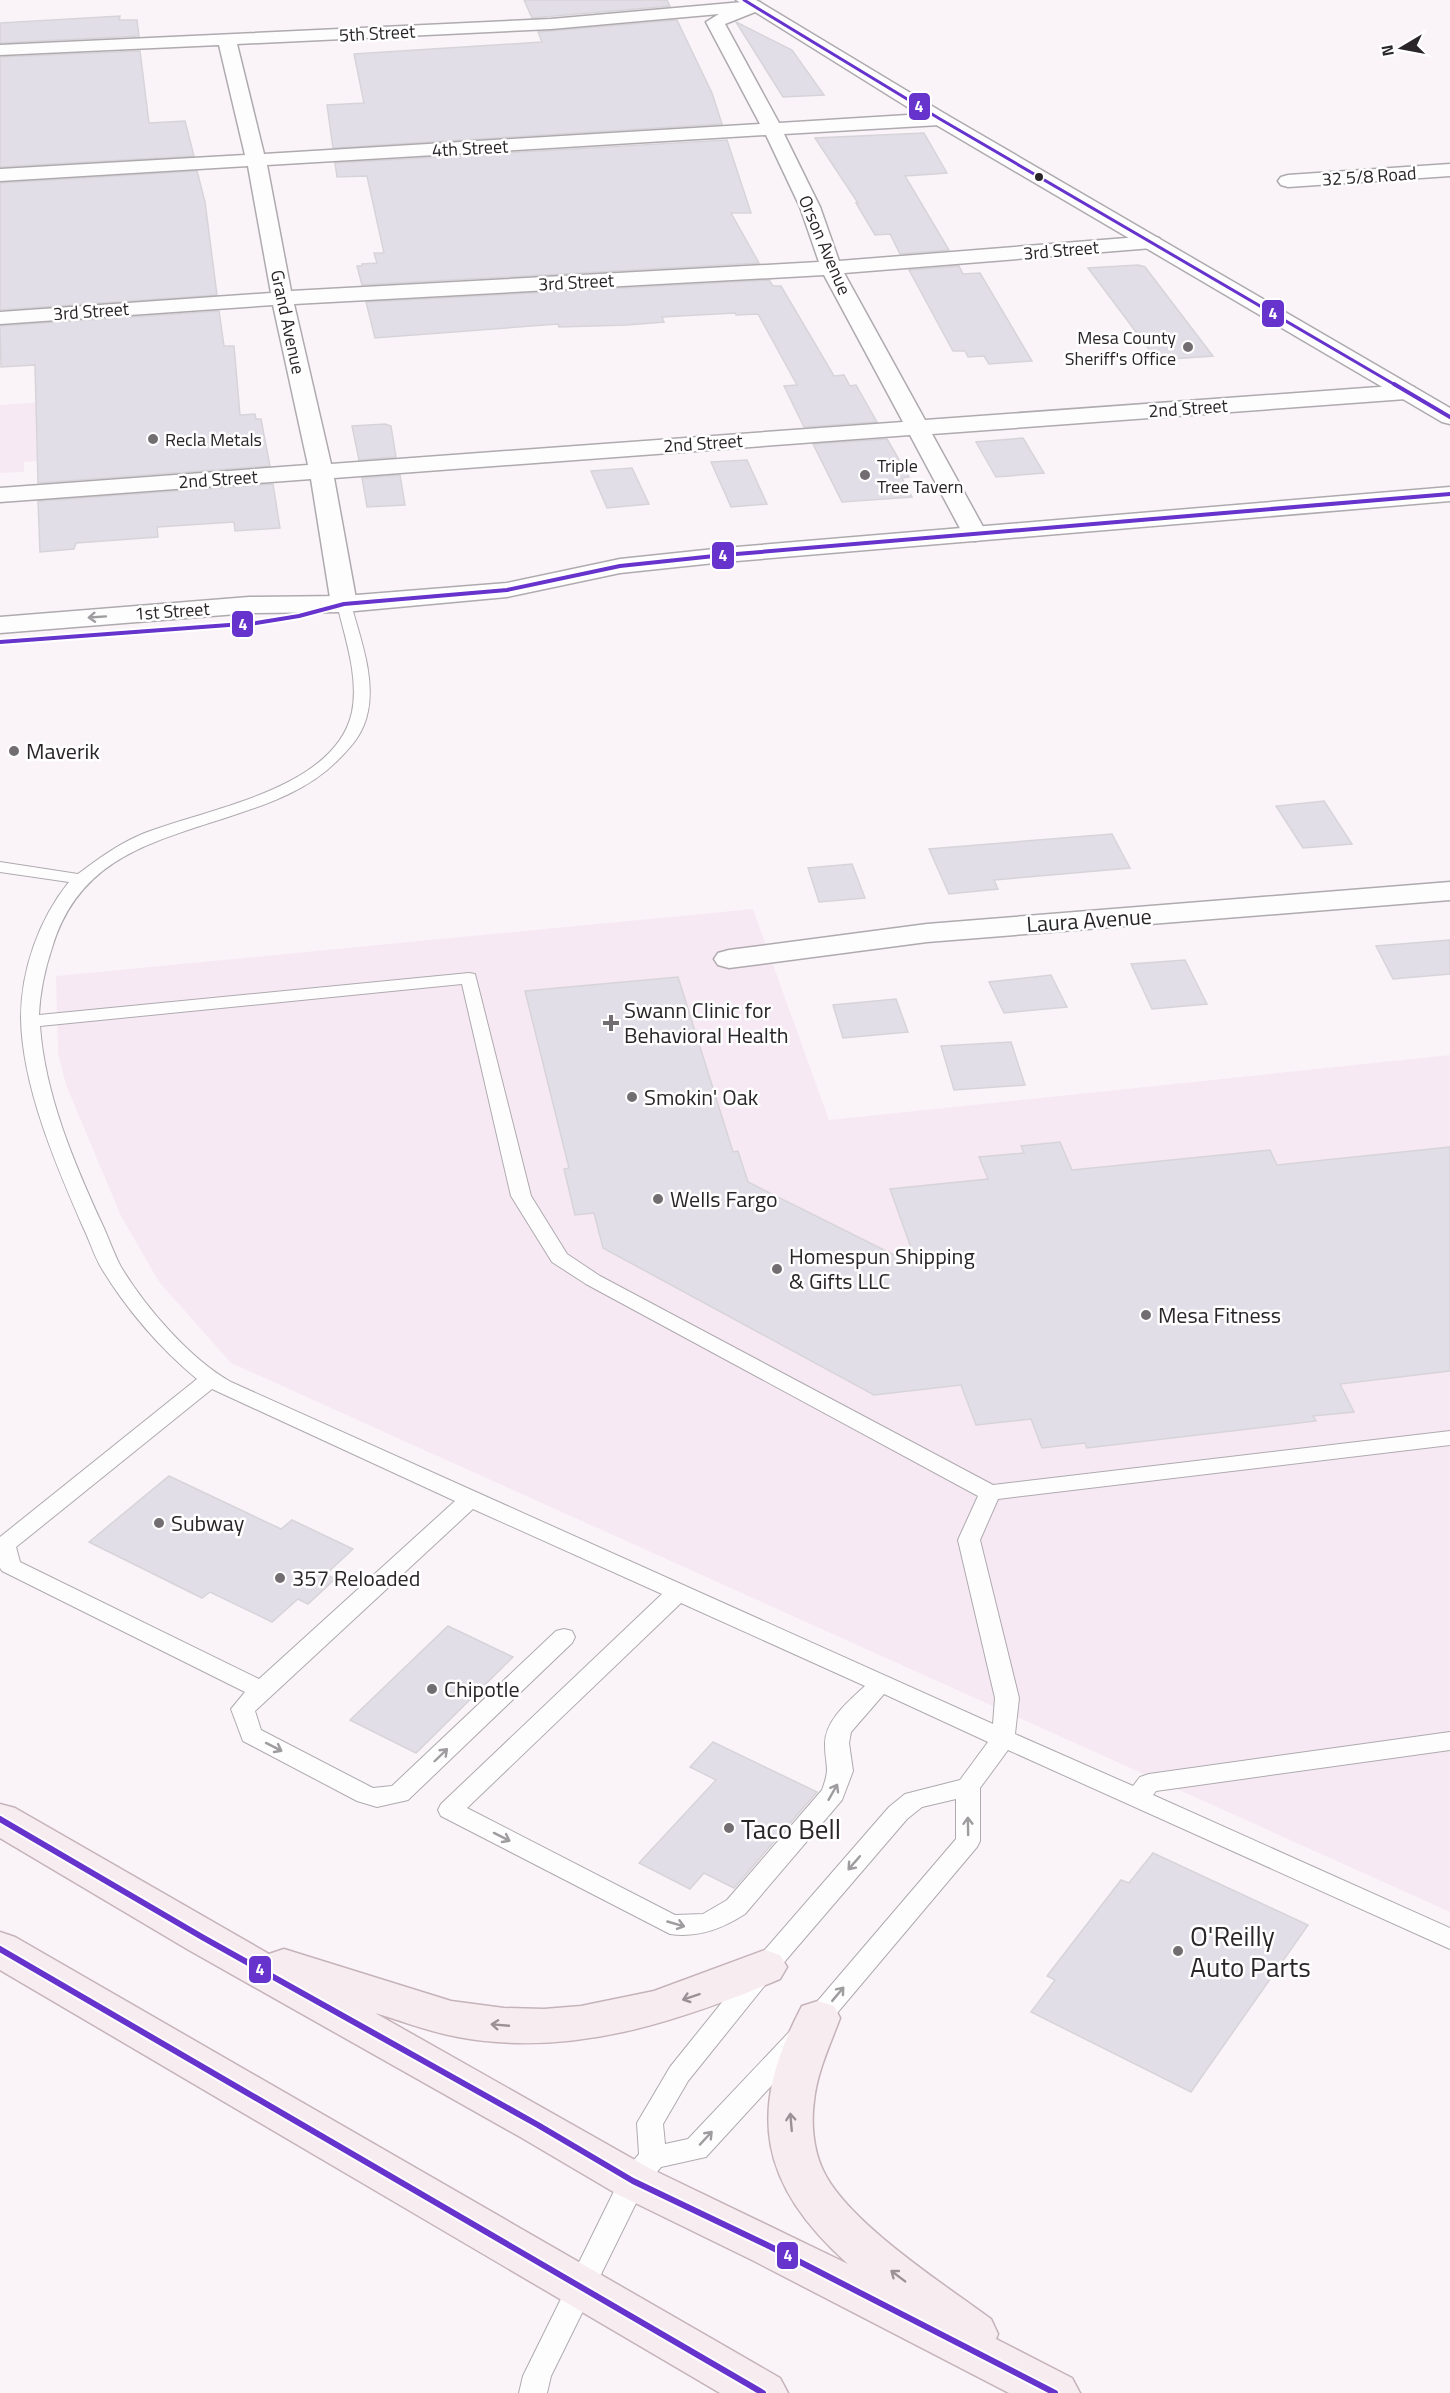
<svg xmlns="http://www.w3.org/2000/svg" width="1450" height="2393" viewBox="0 0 1450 2393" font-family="'Titillium Web',sans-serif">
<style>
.built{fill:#f7e9f4}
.building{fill:#e2dee7;stroke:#d7d4d9;stroke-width:1.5}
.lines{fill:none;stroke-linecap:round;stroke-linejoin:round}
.service-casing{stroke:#aeaaae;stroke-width:2}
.minor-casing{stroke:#aeaaae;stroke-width:3}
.tertiary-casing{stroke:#aeaaae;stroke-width:3}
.primary-casing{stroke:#c5b3b9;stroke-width:3}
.service{fill:#fefdfe;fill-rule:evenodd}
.minor{fill:#fefdfe;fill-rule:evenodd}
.tertiary{fill:#fefdfe;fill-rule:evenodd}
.primary{fill:#f7ecf0;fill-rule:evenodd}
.bus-1-far2-casing{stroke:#fff;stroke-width:6}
.bus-1-far1-casing{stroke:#fff;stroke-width:8}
.bus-1-casing{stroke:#fff;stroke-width:10}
.bus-1-far2{stroke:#63c;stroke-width:3}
.bus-1-far1{stroke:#63c;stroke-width:4}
.bus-1{stroke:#63c;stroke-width:6}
.oneway{stroke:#9e9c9e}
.oneway2{stroke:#9a9296}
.bus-dot{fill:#292528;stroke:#fff;stroke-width:2}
.poi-dot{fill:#726d71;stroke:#fff;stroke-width:2}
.labels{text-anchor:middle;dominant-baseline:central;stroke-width:5;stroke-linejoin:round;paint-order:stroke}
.far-street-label{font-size:18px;fill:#292528;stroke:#fff}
.far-poi-label{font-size:18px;fill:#292528;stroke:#fff;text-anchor:start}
.poi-label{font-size:22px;fill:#292528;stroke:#fff;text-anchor:start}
.street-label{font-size:22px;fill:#292528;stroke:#fff}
.near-poi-label{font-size:27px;fill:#292528;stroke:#fff;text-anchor:start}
.line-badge{stroke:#fff;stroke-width:2}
.badge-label{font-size:16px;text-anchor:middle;font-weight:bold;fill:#fff}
</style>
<rect width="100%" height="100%" fill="#faf4f9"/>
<!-- built -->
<g class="built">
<polygon points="117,397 36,411 37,461 24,462 24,472 0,473 0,405"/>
<polygon points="753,909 829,1120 1450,1055 1450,1912 231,1363 159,1282 121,1216 66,1085 58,1053 56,976"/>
</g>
<!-- building -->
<g class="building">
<polygon points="524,0 667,0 670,6 532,18"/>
<polygon points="120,16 119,20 137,20 139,36 0,43 0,23"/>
<polygon points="677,20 712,93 722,124 333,148 327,105 364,103 354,54 542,42 538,32"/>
<polygon points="736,22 792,50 824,95 783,97"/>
<polygon points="140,51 149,123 185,121 194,156 0,167 0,57"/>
<polygon points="924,133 947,173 905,176 949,250 900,254 890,234 875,235 856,203 858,203 815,138"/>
<polygon points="727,140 751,213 731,213 759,263 362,285 357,266 362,266 362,264 377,263 374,253 384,253 367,176 337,177 335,163"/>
<polygon points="197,171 205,202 217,295 0,310 0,183"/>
<polygon points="1138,265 1145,267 1213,356 1157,360 1088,268"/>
<polygon points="959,266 963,274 980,273 1032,361 989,364 984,356 968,357 965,351 953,351 909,270"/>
<polygon points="769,280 773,286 781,286 834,376 844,375 850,386 856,385 877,422 804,427 784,386 797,385 758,314 736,315 735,313 662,317 664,322 627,325 559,327 558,324 375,338 366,302"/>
<polygon points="219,311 224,346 234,346 240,415 255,414 256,419 261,419 270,466 38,483 35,365 1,367 0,326"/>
<polygon points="385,424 391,426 396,457 359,460 352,426"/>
<polygon points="1023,438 1044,473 996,477 976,442"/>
<polygon points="887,439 909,477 902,478 912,497 842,502 813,444"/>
<polygon points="747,460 767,504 731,507 711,462"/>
<polygon points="632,468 649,504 607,508 591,471"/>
<polygon points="400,475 405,505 367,507 362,478"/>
<polygon points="273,484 280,528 235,531 234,522 157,527 158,537 76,543 74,549 40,552 38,501"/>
<polygon points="1324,801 1352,844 1303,848 1276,806"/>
<polygon points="1112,834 1130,868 994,880 998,889 949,894 929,849"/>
<polygon points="852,864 865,898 819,902 808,868"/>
<polygon points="1450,940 1450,974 1393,979 1376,946"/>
<polygon points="1185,960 1207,1004 1152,1009 1131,964"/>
<polygon points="1051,975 1067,1007 1004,1013 989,982"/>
<polygon points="678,977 733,1152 738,1151 748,1182 918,1267 890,1189 988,1179 979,1157 1024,1153 1021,1146 1060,1142 1072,1170 1270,1150 1277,1165 1450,1147 1450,1371 1340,1384 1354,1412 1313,1416 1316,1421 1087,1448 1085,1443 1042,1448 1031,1419 976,1425 961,1385 874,1395 603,1248 594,1213 575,1215 564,1169 569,1168 525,991"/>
<polygon points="896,999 908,1032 843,1038 833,1005"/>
<polygon points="1011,1042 1025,1085 954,1090 941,1046"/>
<polygon points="169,1476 281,1529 292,1520 353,1549 326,1574 335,1579 308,1604 298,1599 272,1622 210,1592 202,1598 89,1542"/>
<polygon points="448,1626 513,1657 416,1753 350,1720"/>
<polygon points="713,1742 817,1792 734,1888 704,1873 690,1889 639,1863 716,1780 690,1767"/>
<polygon points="1153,1853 1308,1925 1191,2092 1031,2012 1055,1980 1047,1976 1121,1880 1129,1883"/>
</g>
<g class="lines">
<!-- service casing -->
<g class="service-casing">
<path id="service" d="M344 600 351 604C360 638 375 676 368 711 364 733 352 746 337 761 309 789 271 803 234 815 153 842 79 857 52 948 45 969 40 992 39 1015L469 973 475 974 531 1196 567 1254 600 1276 993 1485 1450 1431V1445L998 1499 980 1540 1019 1698 1015 1734 1133 1786 1140 1777 1149 1774 1450 1732V1750L1156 1791 1153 1795 1450 1928V1949L1008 1750 980 1788V1841L977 1847 827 2025 706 2157 661 2167 643 2189 551 2376 547 2393H519L523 2376 623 2173 639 2154 637 2123 670 2067 756 1960 889 1807 905 1794 960 1780 988 1742 884 1694 851 1732 849 1743 853 1771 842 1800 745 1914C722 1929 697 1938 670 1934L441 1816 438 1810 441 1804 662 1594 473 1509 255 1711 261 1730 373 1788 392 1786 556 1631 564 1629 572 1631 575 1637 572 1643 408 1800 377 1807 357 1801 243 1741 231 1709 245 1692 2 1571 0 1568V1537L197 1379C161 1349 127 1310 102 1269 94 1256 90 1241 83 1227 56 1165 22 1086 21 1018 21 970 39 919 69 882L0 872V862L78 874C98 859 117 845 140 835 203 809 335 791 352 712 359 677 345 638 337 604ZM462 984 511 1196 552 1262 586 1284 978 1496 958 1540 995 1698 993 1724 231 1382C190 1359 146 1308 121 1267 114 1254 109 1239 103 1226 74 1163 45 1095 40 1026ZM212 1389 455 1501 259 1679 20 1562 16 1547ZM681 1603 865 1686C849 1701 825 1720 825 1744 825 1767 831 1766 822 1790L727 1900 703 1914 675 1915 467 1808ZM956 1799V1839L809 2011 688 2139 665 2144 663 2124 688 2081 774 1974 907 1819 922 1807Z"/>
</g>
<!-- minor casing -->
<g class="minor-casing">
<g id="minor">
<path d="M754 1 760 2 763 6 760 10 725 24 779 123 940 113 947 115 949 119 947 123 940 125 784 134 820 207 839 261 1152 236 1159 238 1162 242 1159 246 1152 248 844 273 925 420 1406 385 1414 387 1417 392 1414 397 1406 399 932 434 987 534 984 539 975 541 966 539 963 534 910 435 334 478 357 604 353 609 344 612 335 609 331 604 311 479 0 502V488L308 465 273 305 0 324V312L271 293 248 166 0 181V169L245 155 219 45 0 55V45L551 19ZM719 14 706 22 760 124 264 154 237 44 551 29ZM766 135 800 207 819 262 291 291 267 165ZM824 275 903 422 331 464 294 304Z"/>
<polygon points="1450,164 1450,176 1288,187 1281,185 1278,181 1281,177 1288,175"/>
<polygon points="1450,882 1450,900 927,942 729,968 718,965 714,959 718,953 729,950 927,924"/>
</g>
</g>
<!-- tertiary casing -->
<g class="tertiary-casing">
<g id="tertiary">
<polygon points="736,0 756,0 947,115 1450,408 1450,424 1442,422 933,123"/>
<polygon points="1450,487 1450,501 724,562 620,573 507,597 344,612 249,613 0,633 0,617 249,597 344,596 507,583 620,559 724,548"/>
</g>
</g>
<!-- primary casing -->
<g class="primary-casing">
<g id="primary">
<path d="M0 1804 15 1808 269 1954 284 1949 451 2001 504 2008 544 2009 581 2006 654 1991 765 1950 780 1955 787 1967 780 1979C678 2022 570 2058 458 2037 430 2032 402 2021 375 2013L649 2168 848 2264C759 2184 746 2112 802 2006L818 2001 834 2006 840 2018C830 2045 817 2072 814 2101 811 2122 813 2148 822 2168 844 2220 945 2285 991 2319L998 2334 996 2339 1072 2378 1080 2393H1009L754 2261 617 2194 522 2138 187 1949 0 1838Z"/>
<polygon points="0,1932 15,1937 780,2378 788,2393 720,2393 0,1970"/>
</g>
</g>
<!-- service -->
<use href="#service" class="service"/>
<!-- minor -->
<use href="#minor" class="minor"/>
<!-- tertiary -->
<use href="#tertiary" class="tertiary"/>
<!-- primary -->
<use href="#primary" class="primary"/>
<!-- bus-1-far2 casing -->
<g class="bus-1-far2-casing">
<polyline id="bus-1-far2" points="744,0 940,119 1397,386"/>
</g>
<!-- bus-1-far1 casing -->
<g class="bus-1-far1-casing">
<g id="bus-1-far1">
<polyline points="1394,384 1450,417"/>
<polyline points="0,642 256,623 299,616 344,604 507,590 620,566 724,555 1450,494"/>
</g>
</g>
<!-- bus-1 casing -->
<g class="bus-1-casing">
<g id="bus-1">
<polyline points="0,1819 202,1937 538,2125 633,2181 771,2247 1055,2393"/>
<polyline points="0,1949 763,2393"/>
</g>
</g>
<!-- bus-1-far2 -->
<use href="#bus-1-far2" class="bus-1-far2"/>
<!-- bus-1-far1 -->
<use href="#bus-1-far1" class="bus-1-far1"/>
<!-- bus-1 -->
<use href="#bus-1" class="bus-1"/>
</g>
<!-- one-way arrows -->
<defs><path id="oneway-shaft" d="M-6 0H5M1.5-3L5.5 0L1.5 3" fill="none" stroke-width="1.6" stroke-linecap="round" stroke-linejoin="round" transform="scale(1.5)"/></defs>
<g class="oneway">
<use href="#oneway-shaft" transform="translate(97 617) rotate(176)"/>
<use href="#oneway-shaft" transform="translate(274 1747) rotate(27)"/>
<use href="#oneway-shaft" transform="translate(441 1755) rotate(-44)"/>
<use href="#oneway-shaft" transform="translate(833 1792) rotate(-60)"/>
<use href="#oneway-shaft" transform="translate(968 1826) rotate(-91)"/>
<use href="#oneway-shaft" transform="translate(502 1837) rotate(27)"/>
<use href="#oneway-shaft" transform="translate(854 1863) rotate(131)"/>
<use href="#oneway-shaft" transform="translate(676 1924) rotate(16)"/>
<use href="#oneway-shaft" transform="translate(838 1994) rotate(-50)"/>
<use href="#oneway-shaft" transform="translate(706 2138) rotate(-47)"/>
</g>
<g class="oneway2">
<use href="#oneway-shaft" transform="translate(691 1997) rotate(161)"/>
<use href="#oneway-shaft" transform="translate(500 2025) rotate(-175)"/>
<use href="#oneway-shaft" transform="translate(791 2122) rotate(-95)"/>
<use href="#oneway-shaft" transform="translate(898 2276) rotate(-143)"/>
</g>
<!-- markers -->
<circle class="bus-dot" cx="1039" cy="177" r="5"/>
<g class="poi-dot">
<circle cx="1188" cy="347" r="6"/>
<circle cx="153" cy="439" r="6"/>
<circle cx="865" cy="475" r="6"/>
<circle cx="14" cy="751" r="6"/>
<path d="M608 1014h6v6h6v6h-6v6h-6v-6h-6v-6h6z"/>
<circle cx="632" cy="1097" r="6"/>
<circle cx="658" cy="1199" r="6"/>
<circle cx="777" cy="1269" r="6"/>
<circle cx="1146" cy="1315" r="6"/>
<circle cx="159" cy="1523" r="6"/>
<circle cx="280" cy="1578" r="6"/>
<circle cx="432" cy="1689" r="6"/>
<circle cx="729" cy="1828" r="6"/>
<circle cx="1178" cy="1951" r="6"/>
</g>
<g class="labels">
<!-- far-street labels -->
<g class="far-street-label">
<text transform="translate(377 33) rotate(-3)">5th Street</text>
<text transform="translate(470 148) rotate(-3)">4th Street</text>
<text transform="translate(1369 176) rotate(-4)">32 5/8 Road</text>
<text transform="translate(825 245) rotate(67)">Orson Avenue</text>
<text transform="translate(1061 250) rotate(-5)">3rd Street</text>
<text transform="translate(576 282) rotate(-3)">3rd Street</text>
<text transform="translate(91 311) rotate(-4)">3rd Street</text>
<text transform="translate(288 322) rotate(78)">Grand Avenue</text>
<text transform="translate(1188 408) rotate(-4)">2nd Street</text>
<text transform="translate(703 443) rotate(-4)">2nd Street</text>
<text transform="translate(218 479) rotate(-4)">2nd Street</text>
<text transform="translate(172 611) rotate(-4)">1st Street</text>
</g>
<!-- far-poi labels -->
<g class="far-poi-label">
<text x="1176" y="337" text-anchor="end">Mesa County<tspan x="1176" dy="21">Sheriff's Office</tspan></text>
<text x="165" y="439">Recla Metals</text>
<text x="877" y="465">Triple<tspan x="877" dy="21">Tree Tavern</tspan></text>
</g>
<!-- poi labels -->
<g class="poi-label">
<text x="26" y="751">Maverik</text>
<text x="624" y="1010">Swann Clinic for<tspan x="624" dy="25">Behavioral Health</tspan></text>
<text x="644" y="1097">Smokin' Oak</text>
<text x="670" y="1199">Wells Fargo</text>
<text x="789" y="1256">Homespun Shipping<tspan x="789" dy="25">&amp; Gifts LLC</tspan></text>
<text x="1158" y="1315">Mesa Fitness</text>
<text x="171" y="1523">Subway</text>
<text x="292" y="1578">357 Reloaded</text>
<text x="444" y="1689">Chipotle</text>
</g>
<!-- street labels -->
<g class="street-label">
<text transform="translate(1089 920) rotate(-4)">Laura Avenue</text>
</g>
<!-- near-poi labels -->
<g class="near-poi-label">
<text x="741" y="1828">Taco Bell</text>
<text x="1190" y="1935">O'Reilly<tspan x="1190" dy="31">Auto Parts</tspan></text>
</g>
</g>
<g class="line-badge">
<rect x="908" y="92" width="23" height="29" rx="6" fill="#63c"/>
<rect x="1261" y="299" width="24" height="29" rx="6" fill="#63c"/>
<rect x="711" y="541" width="24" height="29" rx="6" fill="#63c"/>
<rect x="231" y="610" width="23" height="28" rx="6" fill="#63c"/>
<rect x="248" y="1955" width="24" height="29" rx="6" fill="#63c"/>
<rect x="776" y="2241" width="23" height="29" rx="6" fill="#63c"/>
</g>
<g class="badge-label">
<text x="919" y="112">4</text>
<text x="1273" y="319">4</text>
<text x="723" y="561">4</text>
<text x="243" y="630">4</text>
<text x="260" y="1975">4</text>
<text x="788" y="2261">4</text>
</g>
<!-- north arrow -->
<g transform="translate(1402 48) rotate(260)" stroke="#ffffff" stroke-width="4.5" paint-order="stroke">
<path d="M0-4.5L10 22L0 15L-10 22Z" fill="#292528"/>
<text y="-9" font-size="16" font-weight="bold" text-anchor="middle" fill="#292528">N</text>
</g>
</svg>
